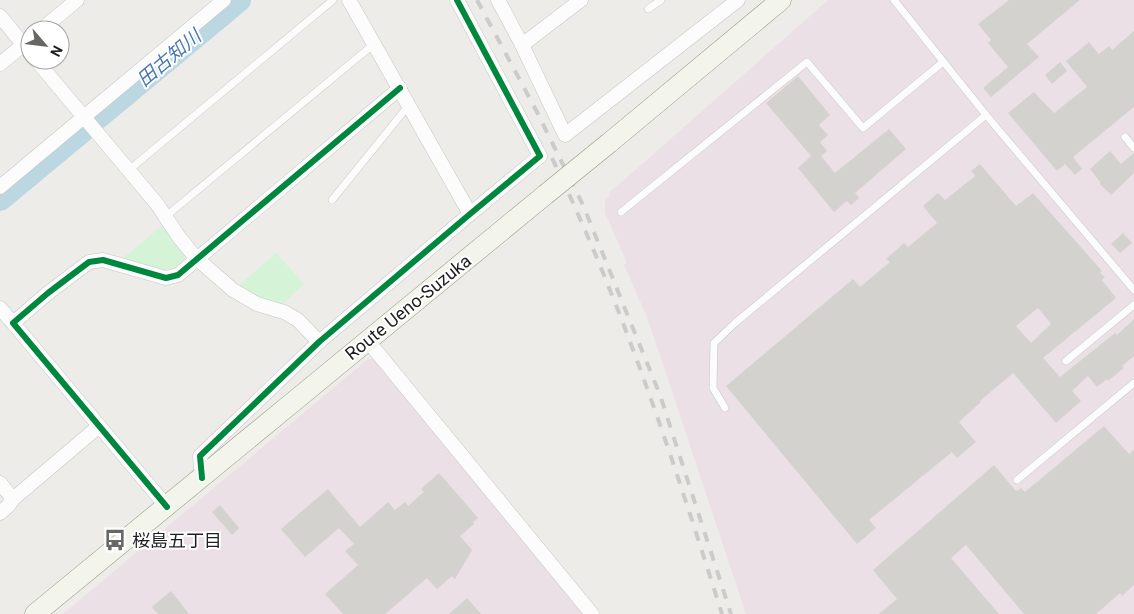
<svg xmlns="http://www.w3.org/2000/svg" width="1134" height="614" viewBox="0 0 1134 614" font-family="Roboto,'Noto Sans JP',sans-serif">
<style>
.industrial{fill:#ebe0e6}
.park{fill:#d5f4d7}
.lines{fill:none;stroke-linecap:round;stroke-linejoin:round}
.river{stroke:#bbd7e1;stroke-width:24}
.building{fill:#d4d2cf;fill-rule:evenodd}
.service-casing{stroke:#c6c6c4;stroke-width:8}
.minor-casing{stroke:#c6c6c4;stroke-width:15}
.secondary-casing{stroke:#949880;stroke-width:21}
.service{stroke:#fcfcfc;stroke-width:7}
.minor{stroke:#fcfcfc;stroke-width:14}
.secondary{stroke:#f3f4eb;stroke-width:20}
.rail{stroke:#cbcbca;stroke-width:4;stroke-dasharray:10 10;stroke-linecap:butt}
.secondary-bridge-casing{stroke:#949880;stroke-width:21;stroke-linecap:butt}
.secondary-bridge{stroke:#f3f4eb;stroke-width:20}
.cycleway-casing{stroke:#fff;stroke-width:9}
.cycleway{stroke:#00873e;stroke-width:6}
.labels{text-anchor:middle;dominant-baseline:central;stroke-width:4;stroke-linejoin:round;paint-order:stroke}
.street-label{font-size:18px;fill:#1f1f1f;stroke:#fff}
.poi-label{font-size:18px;fill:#1f1f1f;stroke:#fff;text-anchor:start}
.water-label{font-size:19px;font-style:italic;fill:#4a78b0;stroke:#fff}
</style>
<rect width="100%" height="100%" fill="#edece8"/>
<!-- industrial -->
<g class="industrial">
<polygon points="828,0 1134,0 1134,614 746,614 662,361 646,315 624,265 627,263 605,213 605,200 610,195 608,193 624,180"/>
<polygon points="368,359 372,359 381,366 584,614 63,614"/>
</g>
<!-- park -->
<g class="park">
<path d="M162 226 184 252V261C160 279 149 267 123 258Z"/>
<polygon points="276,253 304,284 282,305 257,296 239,285"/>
</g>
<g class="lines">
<!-- river -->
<g class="river">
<polyline points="98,117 239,0"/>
<polyline points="0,199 82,131"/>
</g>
</g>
<!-- building -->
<g class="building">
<polygon points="1009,0 1080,0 1027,44 1039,57 991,97 983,88 1008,67 988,43 991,40 978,24"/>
<polygon points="1134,31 1134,107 1073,157 1082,169 1075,175 1065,164 1057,171 1008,113 1034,92 1054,113 1087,87 1066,61 1089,42 1099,54 1109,46 1112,50"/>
<polygon points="1060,62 1067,71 1052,84 1045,75"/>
<polygon points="798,76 830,115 819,125 828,135 820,142 827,151 821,156 835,173 889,129 906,149 855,193 859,198 851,205 847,201 834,212 798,168 811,156 766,103"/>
<polygon points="1110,151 1121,164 1134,153 1134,173 1111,195 1100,184 1100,182 1090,169"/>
<path d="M980 164 1016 206 1033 193 1102 271 1100 273 1105 277 1102 280 1116 298 1043 358 1060 377 1115 333 1117 335 1134 319V356L1122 366 1124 368 1108 381 1107 379 1097 387 1088 376 1072 391 1081 401 1056 423 1013 373 980 401 981 402 959 422 976 442 957 458 952 452 869 520 876 528 857 544 726 386 853 279 860 287 890 262 886 259 904 243 908 247 937 223 923 206 938 193 945 200 975 176 971 171ZM1038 308 1051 324 1031 343 1016 326Z"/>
<polygon points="1123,233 1132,243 1120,253 1111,244"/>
<polygon points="1104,426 1129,454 1134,450 1134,585 1122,596 1120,593 1096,614 1024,614 966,545 951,558 999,614 879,614 897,599 873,570 994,465 1016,491 1021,488 1025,492"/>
<polygon points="439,473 478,518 473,522 474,524 460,536 472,550 455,579 452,576 437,589 427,578 385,614 343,614 325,594 358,565 345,551 354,544 339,528 305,557 281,529 328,489 360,527 388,502 395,510 405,502 408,506 424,492 421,489"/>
<polygon points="220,505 239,528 232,535 212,512"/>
<polygon points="171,591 189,614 158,614 152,607"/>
<polygon points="467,598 481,614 449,614"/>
</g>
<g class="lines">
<!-- service casing -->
<g class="service-casing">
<g id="service">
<polyline points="894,0 986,115 1134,290"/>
<polyline points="648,9 661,0"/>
<polyline points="1125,137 1134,148"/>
<polyline points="129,170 333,0"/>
<polyline points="332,200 409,105"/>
<polyline points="621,212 807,62 863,128 943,62"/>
<polyline points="165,217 374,44"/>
<polyline points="1066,361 1134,305"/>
<polyline points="725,408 713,388 714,343 735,323 986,115"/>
<polyline points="1017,480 1134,383"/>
</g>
</g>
<!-- minor casing -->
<g class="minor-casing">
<g id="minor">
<polyline points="349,0 470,214"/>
<polyline points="498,0 522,45 565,135 738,0"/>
<polyline points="0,16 30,53"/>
<polyline points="41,30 77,0"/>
<polyline points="522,45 581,0"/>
<polyline points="36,60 157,204 179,237 196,258 233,290 257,304 284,312 298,320 319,342"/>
<polyline points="0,64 29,40"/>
<polyline points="0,187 224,0"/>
<polyline points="0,308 13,323"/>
<polyline points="367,340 592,614"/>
<polyline points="202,478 200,456 319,342 470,214 540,156 457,0"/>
<polyline points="0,483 13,499"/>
<polyline points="167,507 13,323 48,293 89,262 103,260 166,278 178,275 400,88"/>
<polyline points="0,513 8,506 13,499 98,427"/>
</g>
</g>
<!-- secondary casing -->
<g class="secondary-casing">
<g id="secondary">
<polyline points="609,143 781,0"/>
<path d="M35 614C206 475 374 334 545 195"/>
</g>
</g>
<!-- service -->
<use href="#service" class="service"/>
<!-- minor -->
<use href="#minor" class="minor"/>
<!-- secondary -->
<use href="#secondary" class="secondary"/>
<!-- rail -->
<g class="rail">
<polyline points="477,0 536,110 583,205 660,395 731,614"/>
<path d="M552 158C623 305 673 459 722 614"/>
</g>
<!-- secondary-bridge casing -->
<g class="secondary-bridge-casing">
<polyline id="secondary-bridge" points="545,195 609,143"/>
</g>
<!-- secondary-bridge -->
<use href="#secondary-bridge" class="secondary-bridge"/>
<!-- cycleway casing -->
<g class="cycleway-casing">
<g id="cycleway">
<polyline points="202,478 200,456 319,342 470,214 540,156 457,0"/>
<polyline points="167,507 13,323 48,293 89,262 103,260 166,278 178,275 400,88"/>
</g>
</g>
<!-- cycleway -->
<use href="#cycleway" class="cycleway"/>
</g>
<!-- icons -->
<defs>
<g id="bus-bare" transform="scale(1.725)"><path d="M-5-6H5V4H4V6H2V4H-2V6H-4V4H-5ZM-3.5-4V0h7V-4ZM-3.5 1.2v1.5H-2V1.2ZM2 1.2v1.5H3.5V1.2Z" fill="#676765" stroke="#fff" stroke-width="2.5" paint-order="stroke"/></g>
</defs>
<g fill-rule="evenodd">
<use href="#bus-bare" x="115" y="540"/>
</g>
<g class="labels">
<!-- street labels -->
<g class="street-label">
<text transform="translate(408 307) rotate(-39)">Route Ueno-Suzuka</text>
</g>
<!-- poi labels -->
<g class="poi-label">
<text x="132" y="540">桜島五丁目</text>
</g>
<!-- water labels -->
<g class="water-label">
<text transform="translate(169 58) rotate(-40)">田古知川</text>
</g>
</g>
<!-- north arrow -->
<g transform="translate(45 45) rotate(118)"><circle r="24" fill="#ffffff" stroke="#a5a5a5"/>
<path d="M0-4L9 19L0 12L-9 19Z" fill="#676765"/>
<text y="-8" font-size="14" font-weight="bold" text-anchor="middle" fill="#1f1f1f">N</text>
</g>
</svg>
